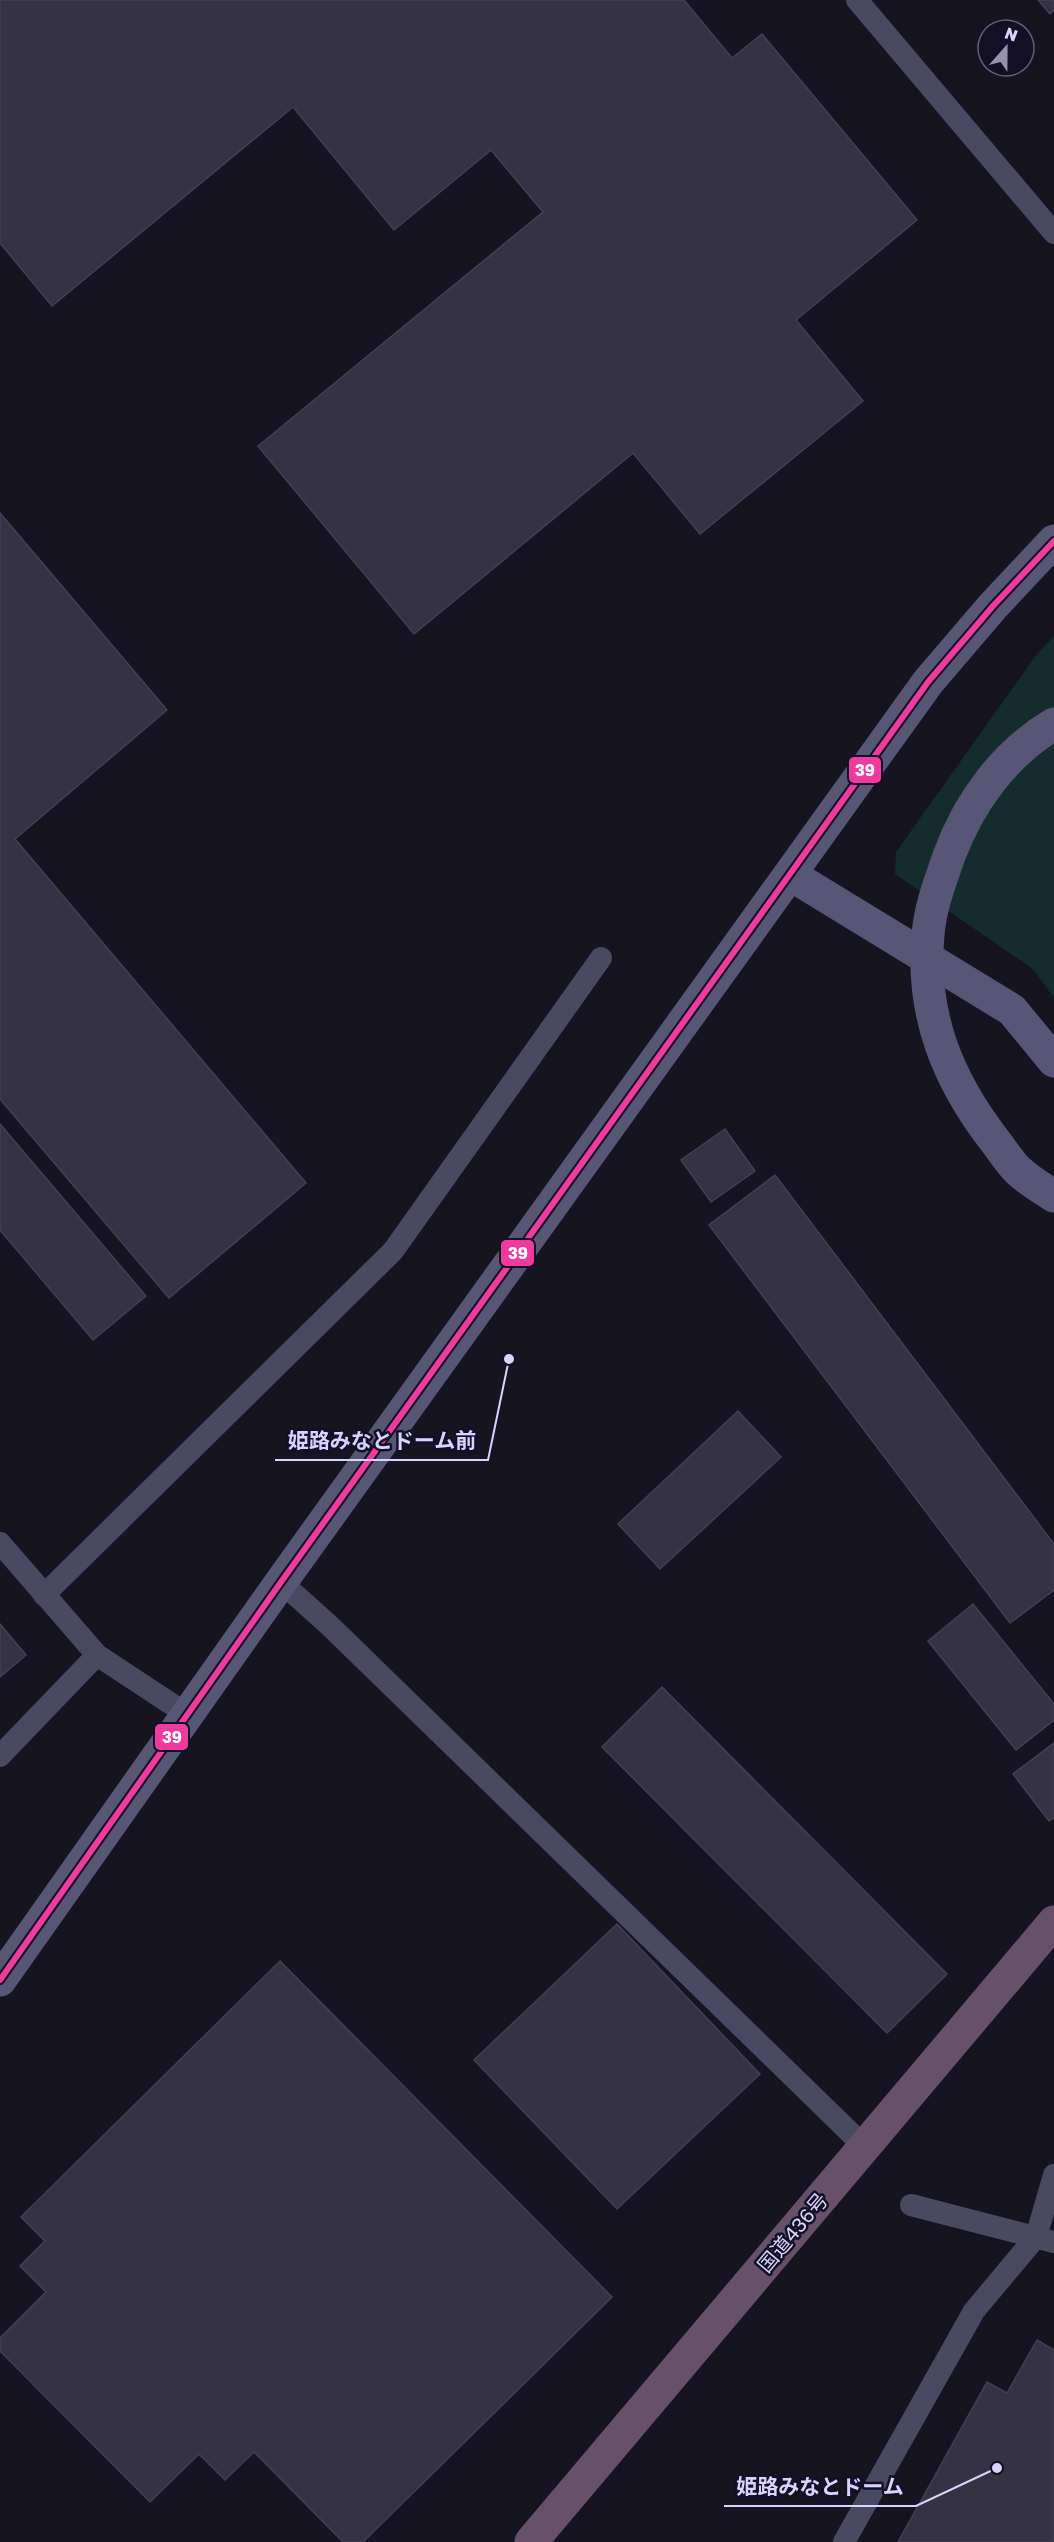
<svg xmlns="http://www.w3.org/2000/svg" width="1054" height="2542" viewBox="0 0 1054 2542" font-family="'Golos Text','Noto Sans JP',sans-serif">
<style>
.green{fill:#132c2d}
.building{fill:#343243;stroke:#433f54;stroke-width:1.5}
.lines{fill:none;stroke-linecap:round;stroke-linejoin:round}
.lane{stroke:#4a4962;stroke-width:22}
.secondary{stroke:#575674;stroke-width:33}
.highway{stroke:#67516a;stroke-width:33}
.secondary-bridge{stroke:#575674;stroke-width:33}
.bus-1-casing{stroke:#130f26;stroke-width:10}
.bus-1{stroke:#f13a9d;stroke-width:6}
.labels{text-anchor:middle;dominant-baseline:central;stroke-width:5;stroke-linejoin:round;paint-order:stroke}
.street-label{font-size:20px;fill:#d9d4ff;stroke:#130f26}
.leader{fill:none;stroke:#d9d4ff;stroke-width:2}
.callout-dot{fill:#d9d4ff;stroke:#130f26;stroke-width:2}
.callout-label{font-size:21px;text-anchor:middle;font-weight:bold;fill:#d9d4ff;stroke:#130f26;stroke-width:5;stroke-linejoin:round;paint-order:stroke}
.line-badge{stroke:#130f26;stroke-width:2}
.badge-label{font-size:16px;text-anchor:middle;font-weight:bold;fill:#fff}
</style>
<rect width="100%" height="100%" fill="#161421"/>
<!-- green -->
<polygon class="green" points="1054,636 1054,998 1033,969 895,874 896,852 1037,654"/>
<!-- building -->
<g class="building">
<polygon points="0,0 684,0 732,58 762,34 917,220 796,320 863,401 700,534 633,453 414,634 258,446 543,212 491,150 394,230 293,107 52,306 0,243"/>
<polygon points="1038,0 1054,0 1054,10 1050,14"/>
<polygon points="0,513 167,710 15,839 306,1183 169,1298 0,1099"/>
<polygon points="0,1124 146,1296 93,1340 0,1230"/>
<polygon points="725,1129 755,1171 711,1202 681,1160"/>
<polygon points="775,1175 1054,1544 1054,1590 1010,1623 709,1225"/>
<polygon points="738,1411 781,1457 660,1569 618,1524"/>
<polygon points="973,1604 1054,1704 1054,1720 1016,1750 928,1641"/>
<polygon points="0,1624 26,1655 0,1677"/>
<polygon points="662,1687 947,1974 887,2033 602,1747"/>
<polygon points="1054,1743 1054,1818 1049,1821 1013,1774"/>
<polygon points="617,1924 760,2074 617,2209 474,2060"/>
<polygon points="280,1961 612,2297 363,2542 343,2542 254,2452 225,2480 199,2454 150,2502 0,2351 0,2338 46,2292 20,2266 45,2241 21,2217"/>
<polygon points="1037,2340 1054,2350 1054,2542 898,2542 987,2382 1007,2393"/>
</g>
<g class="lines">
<!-- lane -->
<g class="lane">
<polyline points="857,0 1054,233"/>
<polyline points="0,1543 97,1655 188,1715"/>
<polyline points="281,1582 330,1626 865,2147"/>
<polyline points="44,1595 393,1251 601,958"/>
<polyline points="0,1756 97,1655"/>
<polyline points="911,2205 1054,2242"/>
<polyline points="844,2542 974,2311 1036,2237 1054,2175"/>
</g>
<!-- secondary -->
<g class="secondary">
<polyline points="791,875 1012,1010 1054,1061"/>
<polyline points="0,1980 281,1582 928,682 993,606 1054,541"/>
</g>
<!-- highway -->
<polyline class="highway" points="531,2542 1054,1922"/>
<!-- secondary-bridge -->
<path class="secondary-bridge" d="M1054 724C1004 754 969 802 949 856 940 882 930 908 928 935 921 1014 947 1079 995 1141 1003 1151 1011 1165 1021 1173 1031 1182 1043 1189 1054 1196"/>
<!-- bus-1 casing -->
<g class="bus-1-casing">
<polyline id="bus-1" points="0,1980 281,1582 928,682 993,606 1054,541"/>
</g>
<!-- bus-1 -->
<use href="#bus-1" class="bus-1"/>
</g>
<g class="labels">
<!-- street labels -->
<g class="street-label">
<text transform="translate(792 2232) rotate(-50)">国道436号</text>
</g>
</g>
<!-- callouts -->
<path class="leader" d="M509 1359L488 1460H275M997 2468L916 2506H724"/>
<g class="callout-dot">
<circle cx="509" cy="1359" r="6"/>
<circle cx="997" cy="2468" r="6"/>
</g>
<g class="callout-label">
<text x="382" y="1448">姫路みなとドーム前</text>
<text x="820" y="2494">姫路みなとドーム</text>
</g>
<g class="line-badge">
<rect x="848" y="756" width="34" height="28" rx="6" fill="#f13a9d"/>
<rect x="500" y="1239" width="35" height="28" rx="6" fill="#f13a9d"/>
<rect x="154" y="1723" width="35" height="28" rx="6" fill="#f13a9d"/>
</g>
<g class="badge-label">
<text x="865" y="776">39</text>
<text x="518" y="1259">39</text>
<text x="172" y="1743">39</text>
</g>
<!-- north arrow -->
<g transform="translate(1006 48) rotate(21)"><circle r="28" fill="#130f26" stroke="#625e7d" stroke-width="1.5"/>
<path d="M0-4.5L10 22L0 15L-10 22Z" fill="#9591b1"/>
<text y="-9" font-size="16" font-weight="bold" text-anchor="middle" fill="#d9d4ff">N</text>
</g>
</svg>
